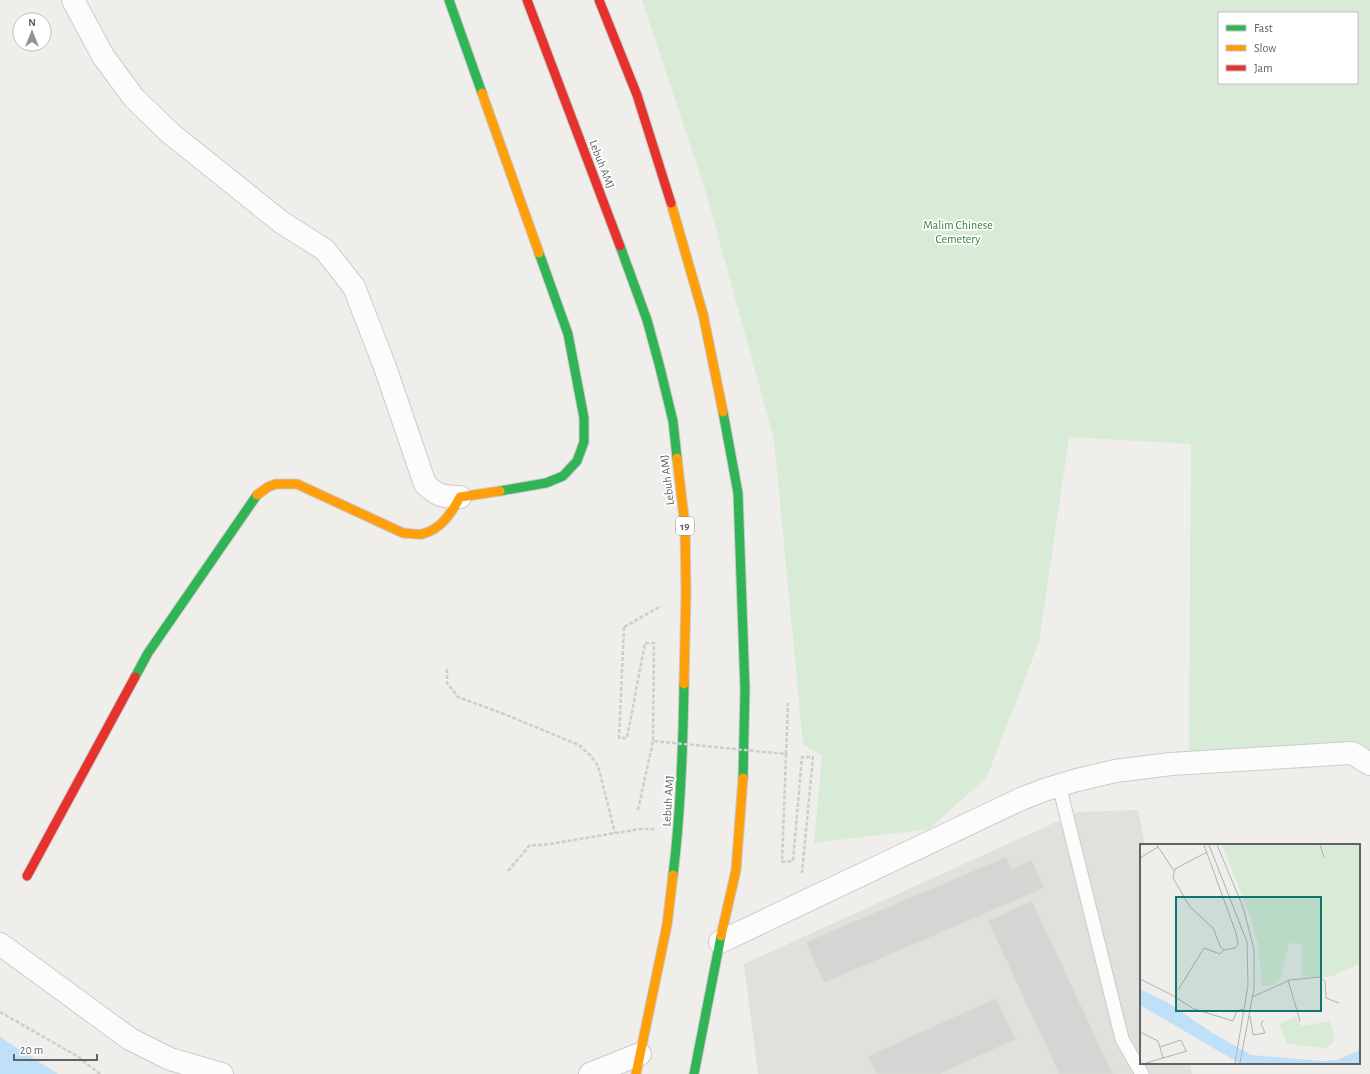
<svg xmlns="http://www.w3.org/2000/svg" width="1370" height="1074" viewBox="0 0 1370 1074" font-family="'Alegreya Sans',sans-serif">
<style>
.education{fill:#e2e0da}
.green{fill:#d8ebd6;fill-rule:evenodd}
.water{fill:#bfe0f9}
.building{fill:#d6d5d3;stroke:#deddd9}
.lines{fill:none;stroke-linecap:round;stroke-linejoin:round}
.lane-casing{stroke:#cbcccc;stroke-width:15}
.street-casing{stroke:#cbcccc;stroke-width:24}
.fast-casing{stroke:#cacacb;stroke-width:11}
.slow-casing{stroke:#cacacb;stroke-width:11}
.jam-casing{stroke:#cacacb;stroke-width:11}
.path{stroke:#cacfcc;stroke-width:2.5;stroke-dasharray:4 2;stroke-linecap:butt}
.lane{stroke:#fdfcfc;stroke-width:13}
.street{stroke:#fdfcfc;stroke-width:22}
.fast{stroke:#30b455;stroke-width:9}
.slow{stroke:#ff9f0a;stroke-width:9}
.jam{stroke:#e5322d;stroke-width:9}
.path-bridge{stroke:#cacfcc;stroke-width:2.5;stroke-dasharray:4 2;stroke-linecap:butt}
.labels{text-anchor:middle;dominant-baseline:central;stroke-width:3.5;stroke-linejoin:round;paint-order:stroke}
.shield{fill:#fff;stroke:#8f9295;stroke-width:1}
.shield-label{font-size:11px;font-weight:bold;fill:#5f6368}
.street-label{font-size:12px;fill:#5f6368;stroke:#fff}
.park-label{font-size:12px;fill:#348238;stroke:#fff}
.inset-road{fill:none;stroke:#b1b2b2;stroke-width:1}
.view{fill:#0f766e;fill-opacity:0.15;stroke:#0f766e;stroke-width:2}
.inset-edge{fill:none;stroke:#5f6368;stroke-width:2}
</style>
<rect width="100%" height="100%" fill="#efeeea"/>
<!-- education -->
<polygon class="education" points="1138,810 1145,845 1141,845 1141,1063 1190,1063 1192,1074 758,1074 744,964 1078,812"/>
<!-- green -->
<path class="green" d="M642 0H1370V756L1189 757 1191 444 1069 437 1039 642 987 777 929 829 814 843 822 756 803 744 774 439 707 196ZM1219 13H1357V83H1219Z"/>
<!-- water -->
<polygon class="water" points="0,1037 58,1074 0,1074"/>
<!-- building -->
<g class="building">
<polygon points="1006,857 1011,869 1032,860 1044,888 824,983 806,942"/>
<polygon points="1032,901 1113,1074 1059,1074 988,921"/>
<polygon points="996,998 1016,1039 940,1074 876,1074 868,1056"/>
</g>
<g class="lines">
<!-- lane casing -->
<g class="lane-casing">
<polyline id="lane" points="1059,785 1122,1039 1142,1074"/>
</g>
<!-- street casing -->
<g class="street-casing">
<g id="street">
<path d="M73 0 103 56 134 98 170 133 281 222 325 250 354 287 385 367 425 484C437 496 444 497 460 497"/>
<polyline points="720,942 1021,799 1044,790 1077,780 1115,771 1171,764 1352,753 1370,764"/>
<polyline points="0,944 130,1039 170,1059 222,1074"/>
<polyline points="590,1074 640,1054"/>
</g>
</g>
<!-- fast casing -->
<g class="fast-casing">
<g id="fast">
<polyline points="449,0 482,93"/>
<polyline points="620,246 647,320 659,364 673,421 677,458"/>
<polyline points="723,412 738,493 745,690 743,778"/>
<polyline points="500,491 546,483 563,476 577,461 584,442 584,418 568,334 539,253"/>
<polyline points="135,677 148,653 257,495"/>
<path d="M673 875C681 811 683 748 684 684"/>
<polyline points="694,1074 721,936"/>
</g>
</g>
<!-- slow casing -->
<g class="slow-casing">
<g id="slow">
<polyline points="482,93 539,253"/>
<polyline points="671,203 703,314 723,412"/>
<polyline points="677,458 685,526 686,592 684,684"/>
<path d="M257 495 268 487 276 484H297L403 533C409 533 416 535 422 534 441 530 452 512 460 497L500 491"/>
<polyline points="721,936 736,870 743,778"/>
<polyline points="636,1074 667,925 673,875"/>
</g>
</g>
<!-- jam casing -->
<g class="jam-casing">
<g id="jam">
<polyline points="527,0 620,246"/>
<polyline points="599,0 637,95 671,203"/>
<polyline points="27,876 135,677"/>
</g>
</g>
<!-- path -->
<g class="path">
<polyline points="624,627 661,606"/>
<polyline points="447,669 447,683 458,697 504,714 579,745 590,755 598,766 615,833"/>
<polyline points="786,754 788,703"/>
<polyline points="638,810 653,741"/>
<polyline points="508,871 530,845 543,845 640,829 654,829"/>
<polyline points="0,1012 77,1056 100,1074"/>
</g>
<!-- lane -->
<use href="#lane" class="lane"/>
<!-- street -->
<use href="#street" class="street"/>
<!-- fast -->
<use href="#fast" class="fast"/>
<!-- slow -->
<use href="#slow" class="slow"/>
<!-- jam -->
<use href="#jam" class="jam"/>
<!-- path-bridge -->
<polyline class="path-bridge" points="624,627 619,738 627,738 645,643 654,643 653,741 786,754 782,862 793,861 802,757 813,757 802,873"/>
</g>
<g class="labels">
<!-- shield labels -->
<rect class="shield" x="676" y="517" width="18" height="18" rx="3"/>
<g class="shield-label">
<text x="685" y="526">19</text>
</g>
<!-- street labels -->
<g class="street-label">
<text transform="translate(602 164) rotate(69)">Lebuh AMJ</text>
<text transform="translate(667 480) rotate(-97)">Lebuh AMJ</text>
<text transform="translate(668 801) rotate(-86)">Lebuh AMJ</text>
</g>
<!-- park labels -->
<g class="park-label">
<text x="958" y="225">Malim Chinese<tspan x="958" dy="14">Cemetery</tspan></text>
</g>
</g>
<!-- overview -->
<g transform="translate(1140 844)">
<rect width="220" height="220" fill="#efeeea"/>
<path d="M82 1H220V120L190 133H162V100L149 99 140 135 134 141 122 142 118 100 111 74ZM156 173 162 182 190 177 195 196 187 204 147 200 139 180Z" fill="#d8ebd6"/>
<path d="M0 145 27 158 71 188 111 211 182 217 197 216 220 206V219H99L0 161Z" fill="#bfe0f9"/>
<path class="inset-road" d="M17 1 34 27M69 1 107 98 108 141 95 219M77 1 103 63 114 105V145L100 219M180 1 184 13M67 8 35 25 33 34 50 63 73 84 81 104 84 106M0 14 18 3M0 135 32 151 54 165 93 177 97 167 103 165M148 136 160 177M38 146 64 104 80 110 84 106 95 104 98 100 96 89 64 1M112 153 150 136 179 133 185 137 186 154 199 159M110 172 113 191 125 189 121 180 123 176M0 188 18 197 23 214M20 203 41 196 46 207M6 219 47 207"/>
<path class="view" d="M36 53H181V167H36Z"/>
<rect width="220" height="220" class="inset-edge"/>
</g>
<!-- legend -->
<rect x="1218" y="12" width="140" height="72" fill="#ffffff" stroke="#bfc1c3"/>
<rect x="1226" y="25" width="20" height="6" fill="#30b455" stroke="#bfc1c3"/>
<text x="1254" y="32" font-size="12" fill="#5f6368">Fast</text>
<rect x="1226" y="45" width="20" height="6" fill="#ff9f0a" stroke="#bfc1c3"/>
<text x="1254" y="52" font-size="12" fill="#5f6368">Slow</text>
<rect x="1226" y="65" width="20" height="6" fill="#e5322d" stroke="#bfc1c3"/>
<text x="1254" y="72" font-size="12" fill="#5f6368">Jam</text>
<!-- north arrow -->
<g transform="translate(32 32)"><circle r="19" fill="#ffffff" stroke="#bfc1c3"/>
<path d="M0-3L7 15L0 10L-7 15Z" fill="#919496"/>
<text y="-6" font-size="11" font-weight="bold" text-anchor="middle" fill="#5f6368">N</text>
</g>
<!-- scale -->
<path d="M14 1054v6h83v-6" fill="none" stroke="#5f6368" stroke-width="2"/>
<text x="20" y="1054" font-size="12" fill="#5f6368" stroke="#ffffff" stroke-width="3" paint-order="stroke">20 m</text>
</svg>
